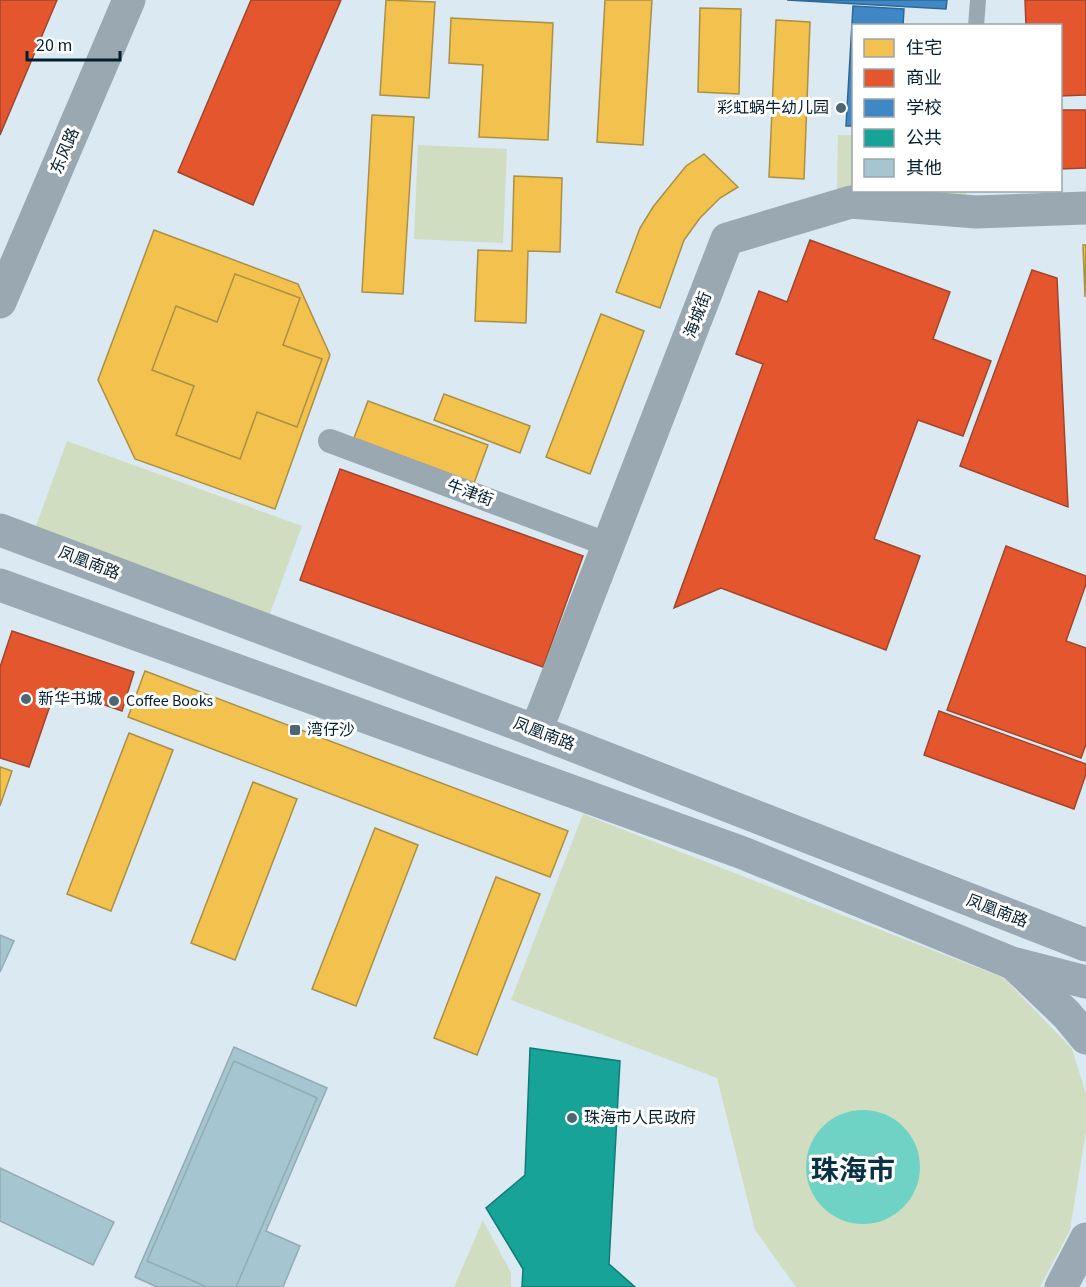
<svg xmlns="http://www.w3.org/2000/svg" width="1086" height="1287" viewBox="0 0 1086 1287" font-family="'Source Sans 3','Noto Sans SC',sans-serif">
<style>
.green{fill:#d1ddc0}
.water{fill:#6ed3c4}
.homes{fill:#f2c14e;stroke:#aa9045;stroke-width:1.5}
.shops{fill:#e4572e;stroke:#a0462e;stroke-width:1.5}
.schools{fill:#3f88c5;stroke:#2d6898;stroke-width:1.5}
.public{fill:#17a398;stroke:#117b78;stroke-width:1.5}
.building{fill:#a5c6d0;stroke:#92abb4;stroke-width:1.5}
.lines{fill:none;stroke-linecap:round;stroke-linejoin:round}
.service{stroke:#9aa8b1;stroke-width:16}
.pedestrian{stroke:#9aa8b1;stroke-width:24}
.minor{stroke:#9aa8b1;stroke-width:33}
.tertiary{stroke:#9aa8b1;stroke-width:33}
.primary{stroke:#9aa9b3;stroke-width:33}
.poi-dot{fill:#4e6674;stroke:#fff;stroke-width:2}
.labels{text-anchor:middle;dominant-baseline:central;stroke-width:6;stroke-linejoin:round;paint-order:stroke}
.poi-label{font-size:16px;fill:#021f2f;stroke:#fff;text-anchor:start}
.street-label{font-size:16px;fill:#021f2f;stroke:#fff}
.town-label{font-size:28px;font-weight:bold;fill:#0b3146;stroke:#fff}
</style>
<rect width="100%" height="100%" fill="#dbe9f3"/>
<!-- green -->
<g class="green">
<polygon points="838,135 853,135 854,190 967,191 967,195 837,191"/>
<polygon points="418,145 507,149 503,243 414,239"/>
<polygon points="67,441 302,526 268,619 33,534"/>
<polygon points="583,814 1004,978 1072,1049 1086,1094 1086,1131 1070,1230 1040,1287 796,1287 755,1230 717,1078 511,1000"/>
<polygon points="483,1220 511,1273 511,1287 454,1287"/>
</g>
<!-- water -->
<circle class="water" cx="863" cy="1167" r="57"/>
<!-- homes -->
<g class="homes">
<polygon points="386,0 435,2 429,98 380,95"/>
<polygon points="605,0 652,0 643,145 597,142"/>
<polygon points="700,8 741,9 739,94 698,92"/>
<polygon points="451,18 553,23 548,140 479,137 483,65 449,63"/>
<polygon points="776,20 810,22 804,179 769,177"/>
<polygon points="372,115 414,117 403,294 362,292"/>
<polygon points="704,154 738,187 720,198 700,218 684,240 660,308 616,292 640,228 653,207 686,166"/>
<polygon points="514,176 562,178 560,252 528,251 526,323 475,321 478,250 512,251"/>
<polygon points="154,230 298,284 330,355 275,509 135,459 98,380"/>
<polygon points="1083,245 1086,245 1085,297"/>
<polygon points="235,274 300,298 283,345 322,359 297,427 257,412 240,459 176,435 194,386 152,370 176,306 217,322"/>
<polygon points="601,314 644,331 590,474 546,457"/>
<polygon points="444,394 530,426 520,453 434,420"/>
<polygon points="368,401 488,445 474,483 354,438"/>
<polygon points="145,671 568,831 550,877 128,717"/>
<polygon points="129,733 173,750 111,911 67,894"/>
<polygon points="0,767 12,771 0,806"/>
<polygon points="253,782 297,799 235,960 191,943"/>
<polygon points="375,828 418,845 356,1006 312,989"/>
<polygon points="496,877 540,894 477,1055 434,1038"/>
</g>
<!-- shops -->
<g class="shops">
<polygon points="0,0 36,0 10,60 0,56"/>
<polygon points="0,0 57,0 0,135"/>
<polygon points="251,0 341,0 253,205 178,172"/>
<polygon points="1025,0 1086,0 1086,95 1060,96 1060,26 1026,26"/>
<polygon points="1060,110 1086,110 1086,168 1060,169"/>
<polygon points="810,240 950,292 933,339 991,361 963,436 918,420 874,539 920,556 886,650 721,588 674,608 763,364 736,354 759,291 787,302"/>
<polygon points="1032,270 1057,278 1068,507 960,466"/>
<polygon points="340,469 583,556 543,667 300,580"/>
<polygon points="1006,546 1086,576 1086,584 1066,641 1086,648 1086,744 1081,758 947,710"/>
<polygon points="12,631 134,672 122,711 56,688 29,767 0,758 0,667"/>
<polygon points="939,711 1086,764 1086,774 1074,809 924,755"/>
</g>
<!-- schools -->
<g class="schools">
<polygon points="787,0 947,0 946,9"/>
<polygon points="853,6 904,9 903,26 854,26 854,126 846,126"/>
</g>
<!-- public -->
<polygon class="public" points="530,1048 620,1061 609,1264 635,1287 522,1287 523,1269 486,1208 525,1175"/>
<!-- building -->
<g class="building">
<polygon points="0,935 14,941 0,972"/>
<polygon points="234,1047 327,1088 266,1231 300,1246 283,1287 157,1287 135,1277"/>
<polygon points="234,1061 317,1098 236,1287 207,1287 147,1261"/>
<polygon points="0,1168 114,1222 93,1265 0,1221"/>
</g>
<g class="lines">
<!-- service -->
<polyline class="service" points="976,26 978,0"/>
<!-- pedestrian -->
<polyline class="pedestrian" points="330,441 609,545"/>
<!-- minor -->
<polyline class="minor" points="536,731 727,239 851,202 976,212 1086,208"/>
<!-- tertiary -->
<polyline class="tertiary" points="0,302 129,0"/>
<!-- primary -->
<g class="primary">
<polyline points="0,530 536,731 1086,945"/>
<polyline points="0,585 743,853 1012,963 1086,982"/>
<polyline points="1018,968 1067,1015 1086,1038"/>
<polyline points="1061,1287 1086,1239"/>
</g>
</g>
<!-- markers -->
<g class="poi-dot">
<circle cx="841" cy="108" r="6"/>
<circle cx="26" cy="699" r="6"/>
<circle cx="114" cy="701" r="6"/>
<rect x="289" y="724" width="12" height="12" rx="3"/>
<circle cx="572" cy="1118" r="6"/>
</g>
<g class="labels">
<!-- poi labels -->
<g class="poi-label">
<text x="829" y="108" text-anchor="end">彩虹蜗牛幼儿园</text>
<text x="38" y="699">新华书城</text>
<text x="126" y="701">Coffee Books</text>
<text x="307" y="730">湾仔沙</text>
<text x="584" y="1118">珠海市人民政府</text>
</g>
<!-- street labels -->
<g class="street-label">
<text transform="translate(65 151) rotate(-67)">东风路</text>
<text transform="translate(698 315) rotate(-69)">海城街</text>
<text transform="translate(470 493) rotate(20)">牛津街</text>
<text transform="translate(89 563) rotate(21)">凤凰南路</text>
<text transform="translate(544 734) rotate(21)">凤凰南路</text>
<text transform="translate(997 911) rotate(21)">凤凰南路</text>
</g>
<!-- town labels -->
<g class="town-label">
<text x="853" y="1171">珠海市</text>
</g>
</g>
<!-- legend -->
<rect x="852" y="24" width="210" height="168" fill="#ffffff" stroke="#9aa5ac" stroke-width="1.5"/>
<rect x="864" y="39" width="30" height="18" fill="#f2c14e" stroke="#9aa5ac" stroke-width="1.5"/>
<text x="906" y="54" font-size="18" fill="#021f2f">住宅</text>
<rect x="864" y="69" width="30" height="18" fill="#e4572e" stroke="#9aa5ac" stroke-width="1.5"/>
<text x="906" y="84" font-size="18" fill="#021f2f">商业</text>
<rect x="864" y="99" width="30" height="18" fill="#3f88c5" stroke="#9aa5ac" stroke-width="1.5"/>
<text x="906" y="114" font-size="18" fill="#021f2f">学校</text>
<rect x="864" y="129" width="30" height="18" fill="#17a398" stroke="#9aa5ac" stroke-width="1.5"/>
<text x="906" y="144" font-size="18" fill="#021f2f">公共</text>
<rect x="864" y="159" width="30" height="18" fill="#a5c6d0" stroke="#9aa5ac" stroke-width="1.5"/>
<text x="906" y="174" font-size="18" fill="#021f2f">其他</text>
<!-- scale -->
<path d="M27 51v9h93v-9" fill="none" stroke="#021f2f" stroke-width="3"/>
<text x="36" y="51" font-size="18" fill="#021f2f" stroke="#ffffff" stroke-width="4.5" paint-order="stroke">20 m</text>
</svg>
